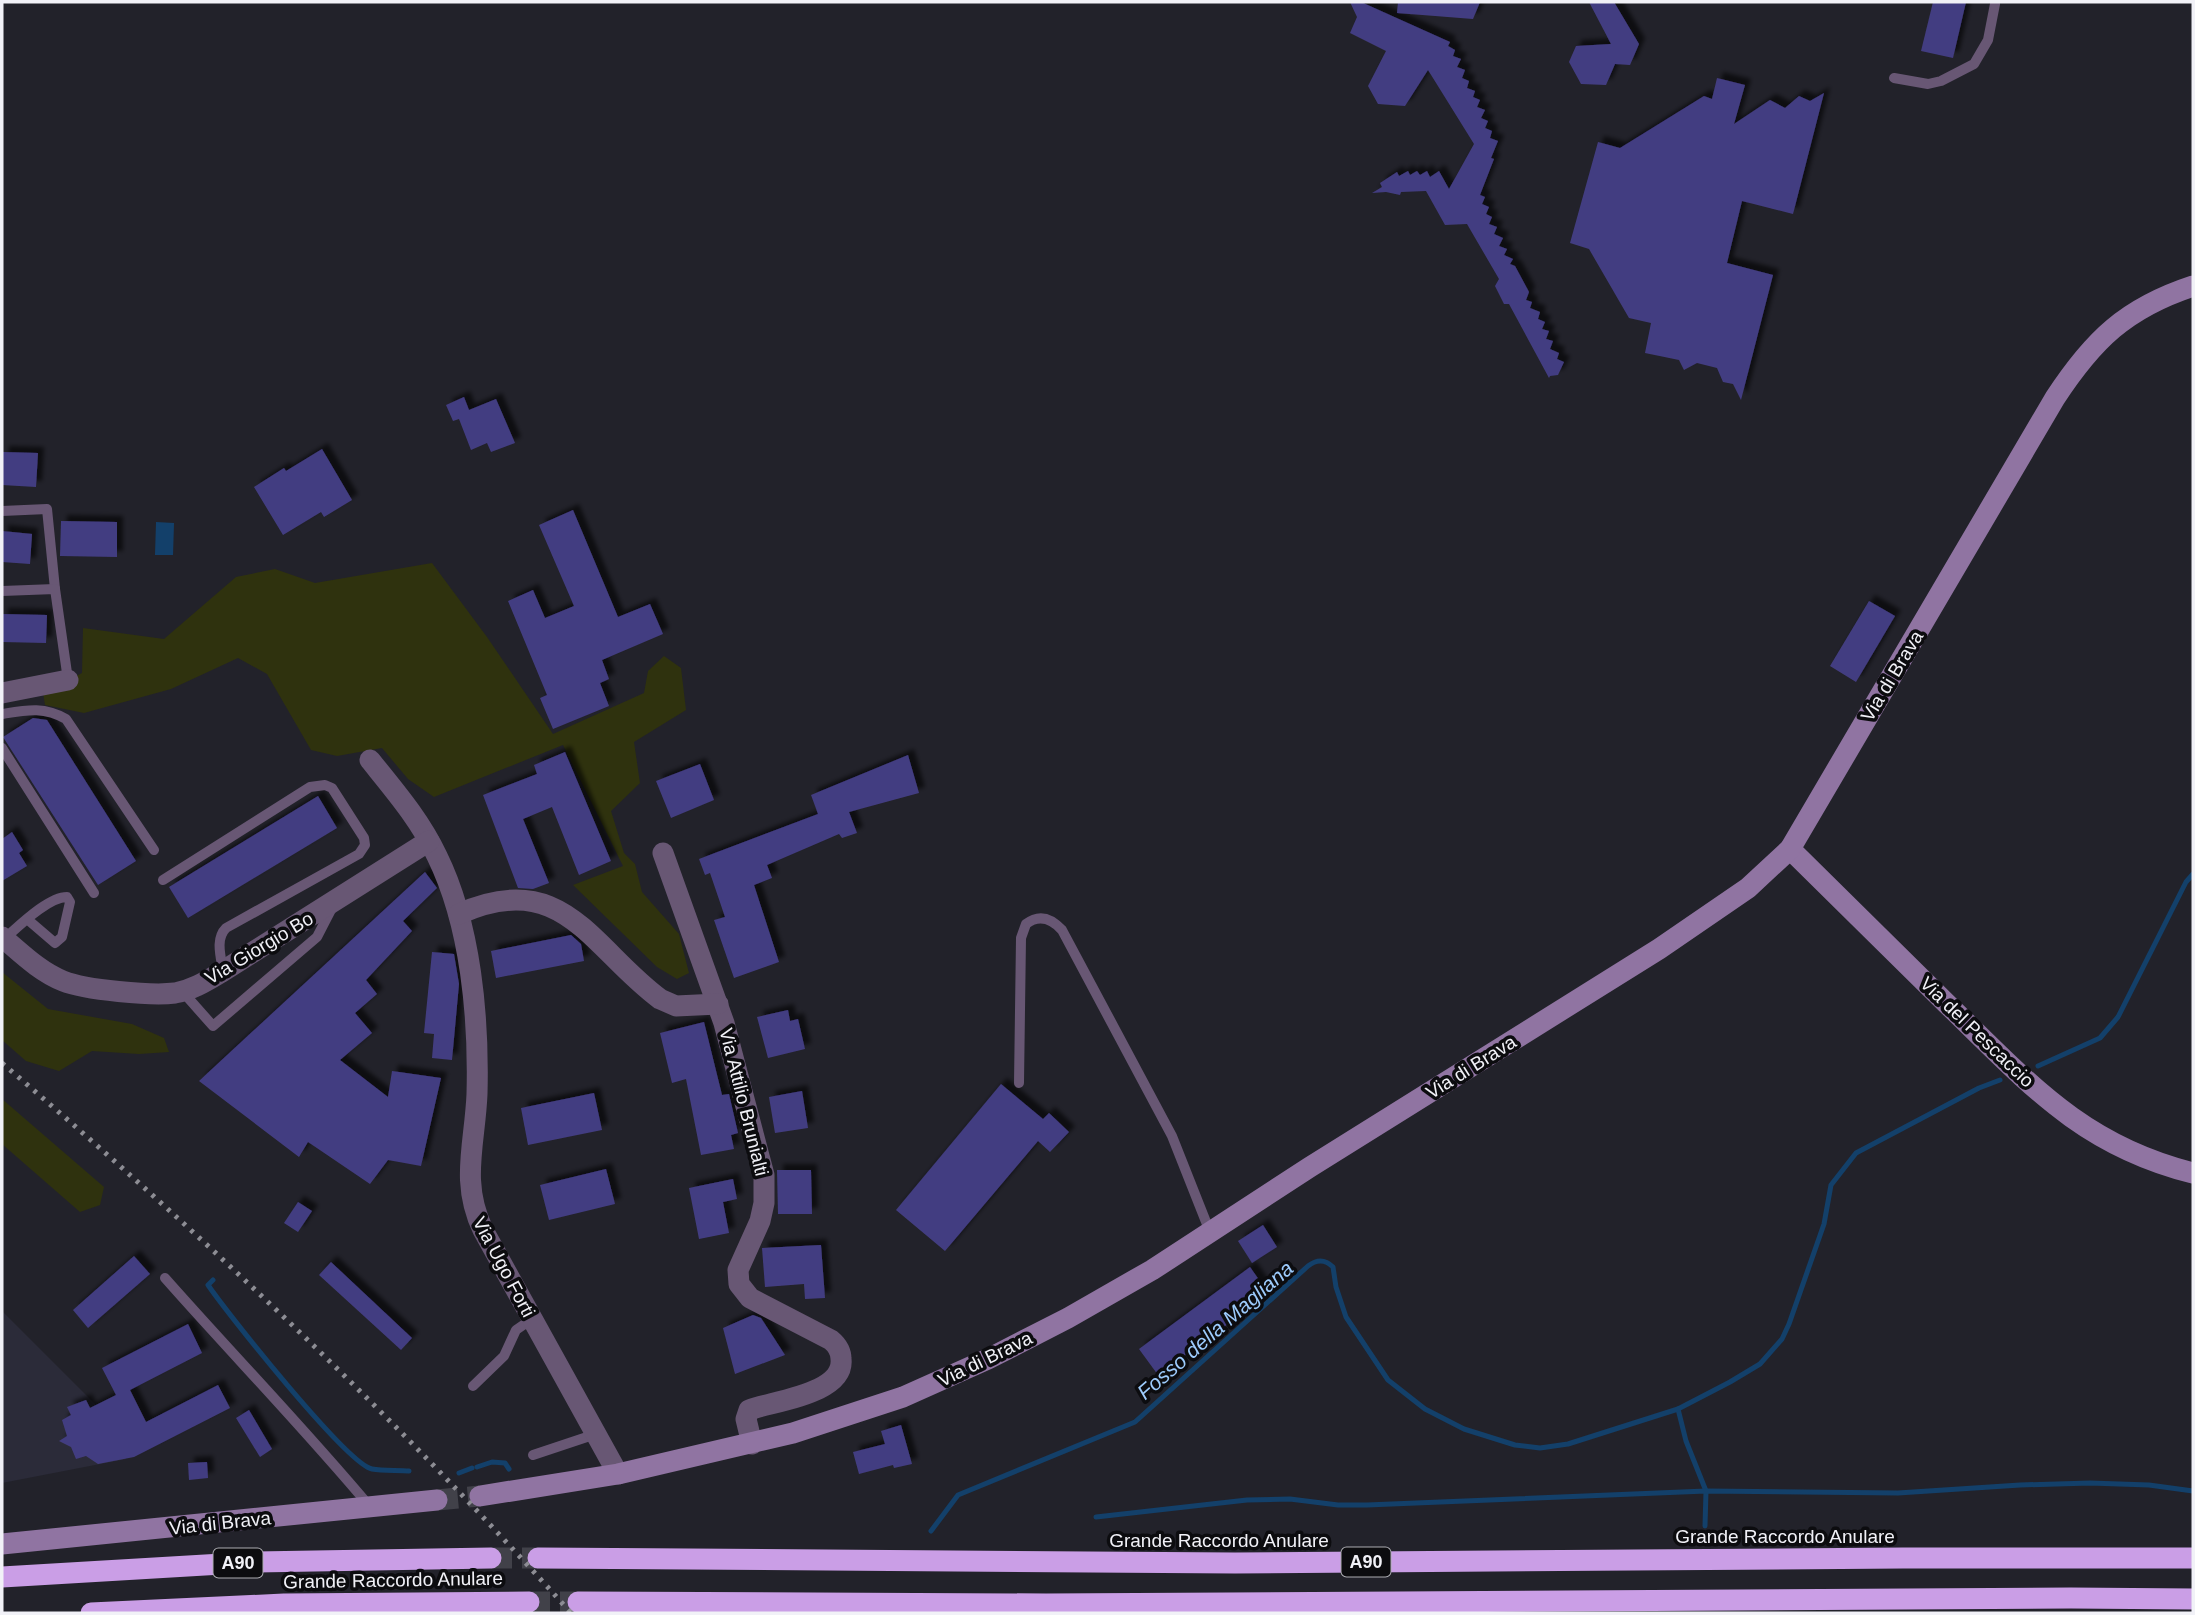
<svg xmlns="http://www.w3.org/2000/svg" width="2195" height="1615" viewBox="0 0 2195 1615" font-family="Helvetica,sans-serif">
<style>
.built{fill:#2b2b39}
.green{fill:#2f320e}
.water{fill:#13406a}
.lines{fill:none;stroke-linecap:round;stroke-linejoin:round}
.stream{stroke:#13406a;stroke-width:5}
.building{fill:#433d81;filter:url(#shadow)}
.secondary-tunnel{stroke:#414149;stroke-width:21;stroke-dasharray:21 10;stroke-linecap:butt}
.highway-tunnel{stroke:#414149;stroke-width:21;stroke-dasharray:21 10;stroke-linecap:butt}
.lane{stroke:#685774;stroke-width:10}
.street{stroke:#685774;stroke-width:21}
.secondary{stroke:#9074a2;stroke-width:21}
.highway{stroke:#ca9ee6;stroke-width:21}
.rail{stroke:#8d8d94;stroke-width:5;stroke-dasharray:3.5 7;stroke-linecap:butt}
.labels{text-anchor:middle;dominant-baseline:central;stroke-width:7;stroke-linejoin:round;paint-order:stroke}
.shield{fill:#0c0c0f;stroke:#acacb1;stroke-width:2}
.shield-label{font-size:18px;font-weight:bold;fill:#f1f1f7}
.street-label{font-size:19px;fill:#f1f1f7;stroke:#0c0c0f}
.water-label{font-size:21px;font-style:italic;fill:#9dcbfc;stroke:#0c0c0f}
</style>
<defs>
<filter id="shadow"><feDropShadow dx="6" dy="-6" stdDeviation="2" flood-color="#0009"/></filter>
</defs>
<rect width="100%" height="100%" fill="#22222a"/>
<!-- built -->
<polygon class="built" points="2,1311 96,1405 109,1422 126,1459 2,1483"/>
<!-- green -->
<g class="green">
<polygon points="432,563 487,637 553,734 644,693 648,671 664,656 681,668 686,710 634,742 640,783 611,811 624,853 635,864 642,892 679,934 689,973 677,979 657,967 573,885 623,866 563,745 434,797 408,779 382,748 337,756 311,750 267,674 238,658 171,689 84,713 45,705 43,693 82,673 83,628 164,639 236,577 275,569 315,583"/>
<polygon points="2,972 48,1009 132,1024 164,1038 169,1052 139,1054 92,1051 59,1071 26,1061 2,1040"/>
<polygon points="2,1099 104,1187 100,1205 80,1212 2,1144"/>
</g>
<!-- water -->
<polygon class="water" points="156,522 174,523 173,555 155,555"/>
<g class="lines">
<!-- stream -->
<g class="stream">
<polyline points="2038,1066 2100,1038 2118,1017 2186,882 2193,874"/>
<path d="M213 1280 208 1285C227 1313 347 1464 372 1469 383 1471 398 1470 409 1471"/>
<polyline points="1678,1409 1686,1441 1706,1491 1705,1526"/>
<polyline points="477,1467 492,1462 505,1463 509,1469"/>
<polyline points="459,1473 472,1468"/>
<polyline points="1096,1517 1247,1500 1290,1499 1338,1505 1367,1505 1706,1491 1898,1493 2020,1485 2090,1483 2149,1485 2193,1491"/>
<path d="M931 1531 958 1495 1135 1422 1308 1266C1317 1259 1325 1259 1333 1267L1336 1287 1346 1317 1388 1380 1425 1409 1464 1429 1515 1445 1540 1448 1568 1444 1678 1409 1730 1382 1760 1364 1782 1339 1789 1324 1824 1224 1831 1185 1856 1153 1979 1088 2000 1080"/>
</g>
</g>
<!-- building -->
<g class="building">
<polygon points="1350,2 1361,2 1450,42 1448,46 1455,50 1453,56 1461,59 1457,67 1465,70 1462,78 1469,81 1467,88 1475,91 1473,97 1480,100 1477,107 1485,110 1481,118 1488,121 1485,128 1492,131 1490,138 1498,141 1491,158 1494,159 1480,195 1485,197 1482,204 1489,207 1486,214 1492,217 1489,224 1497,227 1494,234 1503,238 1499,246 1507,249 1504,255 1513,259 1510,264 1515,266 1529,292 1526,300 1532,302 1530,308 1540,312 1538,319 1545,322 1542,329 1549,331 1546,339 1553,341 1550,349 1559,353 1557,359 1564,362 1558,375 1550,376 1549,378 1509,304 1504,304 1495,286 1499,279 1467,224 1445,225 1426,191 1401,192 1400,195 1386,192 1372,193 1382,187 1380,183 1397,172 1399,176 1408,171 1410,175 1417,171 1420,175 1427,171 1430,177 1439,171 1449,189 1474,144 1428,70 1405,106 1378,104 1368,86 1386,51 1350,33 1357,17"/>
<polygon points="1398,2 1480,2 1473,19 1397,13"/>
<polygon points="1589,2 1614,2 1639,44 1630,65 1615,64 1606,85 1581,84 1569,62 1576,46 1611,44"/>
<polygon points="1933,2 1966,2 1953,58 1921,51"/>
<polygon points="1717,78 1745,85 1734,124 1770,100 1785,108 1799,96 1810,101 1824,93 1793,214 1742,201 1727,263 1773,275 1741,400 1733,384 1723,382 1717,368 1697,363 1684,370 1679,360 1645,353 1651,323 1629,318 1589,249 1570,243 1598,142 1620,148 1704,96 1712,99"/>
<polygon points="464,397 469,410 496,399 515,443 491,452 487,443 471,450 459,419 453,421 446,405"/>
<polygon points="322,449 352,500 324,517 321,512 283,535 254,487 284,468 286,471"/>
<polygon points="3,452 38,453 36,487 2,485"/>
<polygon points="573,510 618,617 650,604 663,634 602,660 609,679 600,683 609,706 553,729 540,698 547,695 508,601 533,590 545,618 574,606 539,525"/>
<polygon points="61,521 117,522 117,557 60,556"/>
<polygon points="2,531 32,534 30,564 2,562"/>
<polygon points="1869,601 1895,616 1856,682 1830,666"/>
<polygon points="2,614 47,615 46,643 2,642"/>
<polygon points="33,718 47,720 136,861 98,885 3,737"/>
<polygon points="565,752 611,861 579,875 552,807 523,819 549,883 533,889 518,888 483,795 537,774 534,765"/>
<polygon points="908,755 919,793 849,812 857,833 842,838 839,834 767,865 772,878 754,885 779,962 734,978 714,920 725,917 710,873 705,875 699,859 818,814 811,795"/>
<polygon points="700,764 714,800 671,818 656,781"/>
<polygon points="318,796 337,828 188,918 169,887"/>
<polygon points="12,832 23,850 19,853 27,866 2,881 2,839"/>
<polygon points="425,872 437,888 403,921 412,931 366,980 377,994 355,1013 372,1033 340,1060 388,1097 392,1071 441,1078 421,1166 388,1160 370,1184 308,1142 299,1157 199,1081"/>
<polygon points="571,935 581,944 584,961 496,978 491,951"/>
<polygon points="432,952 454,954 459,984 452,1060 432,1058 434,1034 424,1033"/>
<polygon points="788,1010 790,1021 798,1019 805,1049 768,1058 757,1017"/>
<polygon points="704,1022 722,1095 729,1094 738,1133 731,1135 734,1149 701,1155 686,1079 672,1083 660,1033"/>
<polygon points="1001,1084 1043,1119 1049,1113 1069,1132 1050,1152 1038,1141 945,1251 896,1210"/>
<polygon points="802,1091 808,1128 775,1133 769,1097"/>
<polygon points="594,1093 602,1130 528,1145 521,1108"/>
<polygon points="606,1169 615,1204 549,1220 540,1185"/>
<polygon points="777,1170 811,1170 812,1214 778,1214"/>
<polygon points="733,1179 737,1199 723,1202 729,1233 699,1239 689,1188"/>
<polygon points="298,1202 312,1211 298,1232 284,1223"/>
<polygon points="1263,1225 1277,1247 1252,1263 1238,1241"/>
<polygon points="821,1245 825,1298 805,1299 804,1284 765,1287 762,1248"/>
<polygon points="134,1256 150,1274 88,1328 73,1310"/>
<polygon points="331,1262 412,1338 401,1350 319,1275"/>
<polygon points="1250,1267 1269,1294 1158,1375 1139,1349"/>
<polygon points="753,1315 761,1318 785,1355 735,1374 723,1328"/>
<polygon points="188,1324 202,1353 130,1390 146,1422 218,1385 230,1408 134,1457 98,1464 86,1456 76,1459 71,1447 59,1441 67,1436 62,1420 71,1415 67,1407 86,1400 90,1408 116,1395 102,1368"/>
<polygon points="249,1410 272,1449 260,1457 236,1418"/>
<polygon points="901,1425 912,1464 894,1468 893,1465 859,1474 853,1452 885,1444 881,1431"/>
<polygon points="207,1462 208,1478 189,1480 188,1463"/>
</g>
<g class="lines">
<!-- secondary-tunnel -->
<polyline class="secondary-tunnel" points="437,1500 480,1496"/>
<!-- highway-tunnel -->
<g class="highway-tunnel">
<polyline points="491,1558 538,1558"/>
<polyline points="529,1602 578,1602"/>
</g>
<!-- lane -->
<g class="lane">
<polyline points="1894,78 1928,84 1941,81 1974,64 1988,40 1995,4"/>
<polyline points="2,511 47,509 55,589"/>
<polyline points="2,591 55,589 68,680"/>
<path d="M2 714C26 710 44 706 66 719L154 850"/>
<polyline points="2,748 94,893"/>
<path d="M163 880 310 787 325 785 332 788 364 838 365 845 359 854 226 928C215 939 221 957 223 971"/>
<path d="M4 939C19 926 48 897 67 897L70 902 62 937 55 943 27 919"/>
<polyline points="182,991 213,1026 317,937 333,906"/>
<path d="M1019 1083 1021 938 1026 924C1039 914 1051 918 1062 930L1172 1136 1210 1232"/>
<path d="M165 1278C233 1355 305 1429 371 1508"/>
<polyline points="473,1386 504,1356 516,1330 532,1319"/>
<polyline points="533,1455 596,1434"/>
</g>
<!-- street -->
<g class="street">
<polyline points="2,693 68,680"/>
<path d="M370 760C395 791 420 820 437 856 471 925 479 1018 477 1094 475 1144 460 1182 483 1230L618 1474"/>
<path d="M663 853 724 1023 764 1175V1203L760 1221 738 1270 739 1284 750 1298 831 1340C837 1345 841 1351 841 1359 845 1394 773 1401 749 1410L746 1419 752 1444"/>
<path d="M459 914C563 867 591 948 660 999L676 1006 718 1004"/>
<path d="M2 937C21 953 40 972 63 981 85 990 152 996 175 993 192 990 205 982 220 973L429 841"/>
</g>
<!-- secondary -->
<g class="secondary">
<path d="M1790 849C1842 900 1894 952 1946 1003 2026 1080 2080 1145 2193 1173"/>
<path d="M480 1496 618 1474 793 1433 903 1397 988 1359 1068 1318 1152 1270 1310 1167 1659 949 1748 888 1790 849 2055 398C2093 340 2126 308 2193 286"/>
<polyline points="2,1544 437,1500"/>
</g>
<!-- highway -->
<g class="highway">
<polyline points="538,1558 1235,1563 1903,1558 2193,1558"/>
<polyline points="2,1577 256,1562 491,1558"/>
<polyline points="578,1602 1046,1604 2071,1598 2193,1599"/>
<polyline points="91,1613 284,1604 529,1602"/>
</g>
<!-- rail -->
<path class="rail" d="M2 1063C203 1235 395 1416 571 1613"/>
</g>
<g class="labels">
<!-- shield labels -->
<g class="shield">
<rect x="1341.5" y="1547.5" width="49" height="29" rx="5"/>
<rect x="213.5" y="1548.5" width="49" height="29" rx="5"/>
</g>
<g class="shield-label">
<text x="1366" y="1562">A90</text>
<text x="238" y="1563">A90</text>
</g>
<!-- street labels -->
<g class="street-label">
<text transform="translate(1892 676) rotate(-59)">Via di Brava</text>
<text transform="translate(259 948) rotate(-31)">Via Giorgio Bo</text>
<text transform="translate(1977 1032) rotate(44)">Via del Pescaccio</text>
<text transform="translate(1471 1067) rotate(-32)">Via di Brava</text>
<text transform="translate(744 1102) rotate(76)">Via Attilio Brunialti</text>
<text transform="translate(504 1267) rotate(62)">Via Ugo Forti</text>
<text transform="translate(985 1359) rotate(-26)">Via di Brava</text>
<text transform="translate(220 1523) rotate(-6)">Via di Brava</text>
<text x="1785" y="1536">Grande Raccordo Anulare</text>
<text x="1219" y="1540">Grande Raccordo Anulare</text>
<text transform="translate(393 1580) rotate(-1)">Grande Raccordo Anulare</text>
</g>
<!-- water labels -->
<g class="water-label">
<text transform="translate(1215 1330) rotate(-41)">Fosso della Magliana</text>
</g>
</g>
<!-- border -->
<rect width="2195" height="1615" fill="none" stroke="#f1f1f7" stroke-width="7"/>
</svg>
